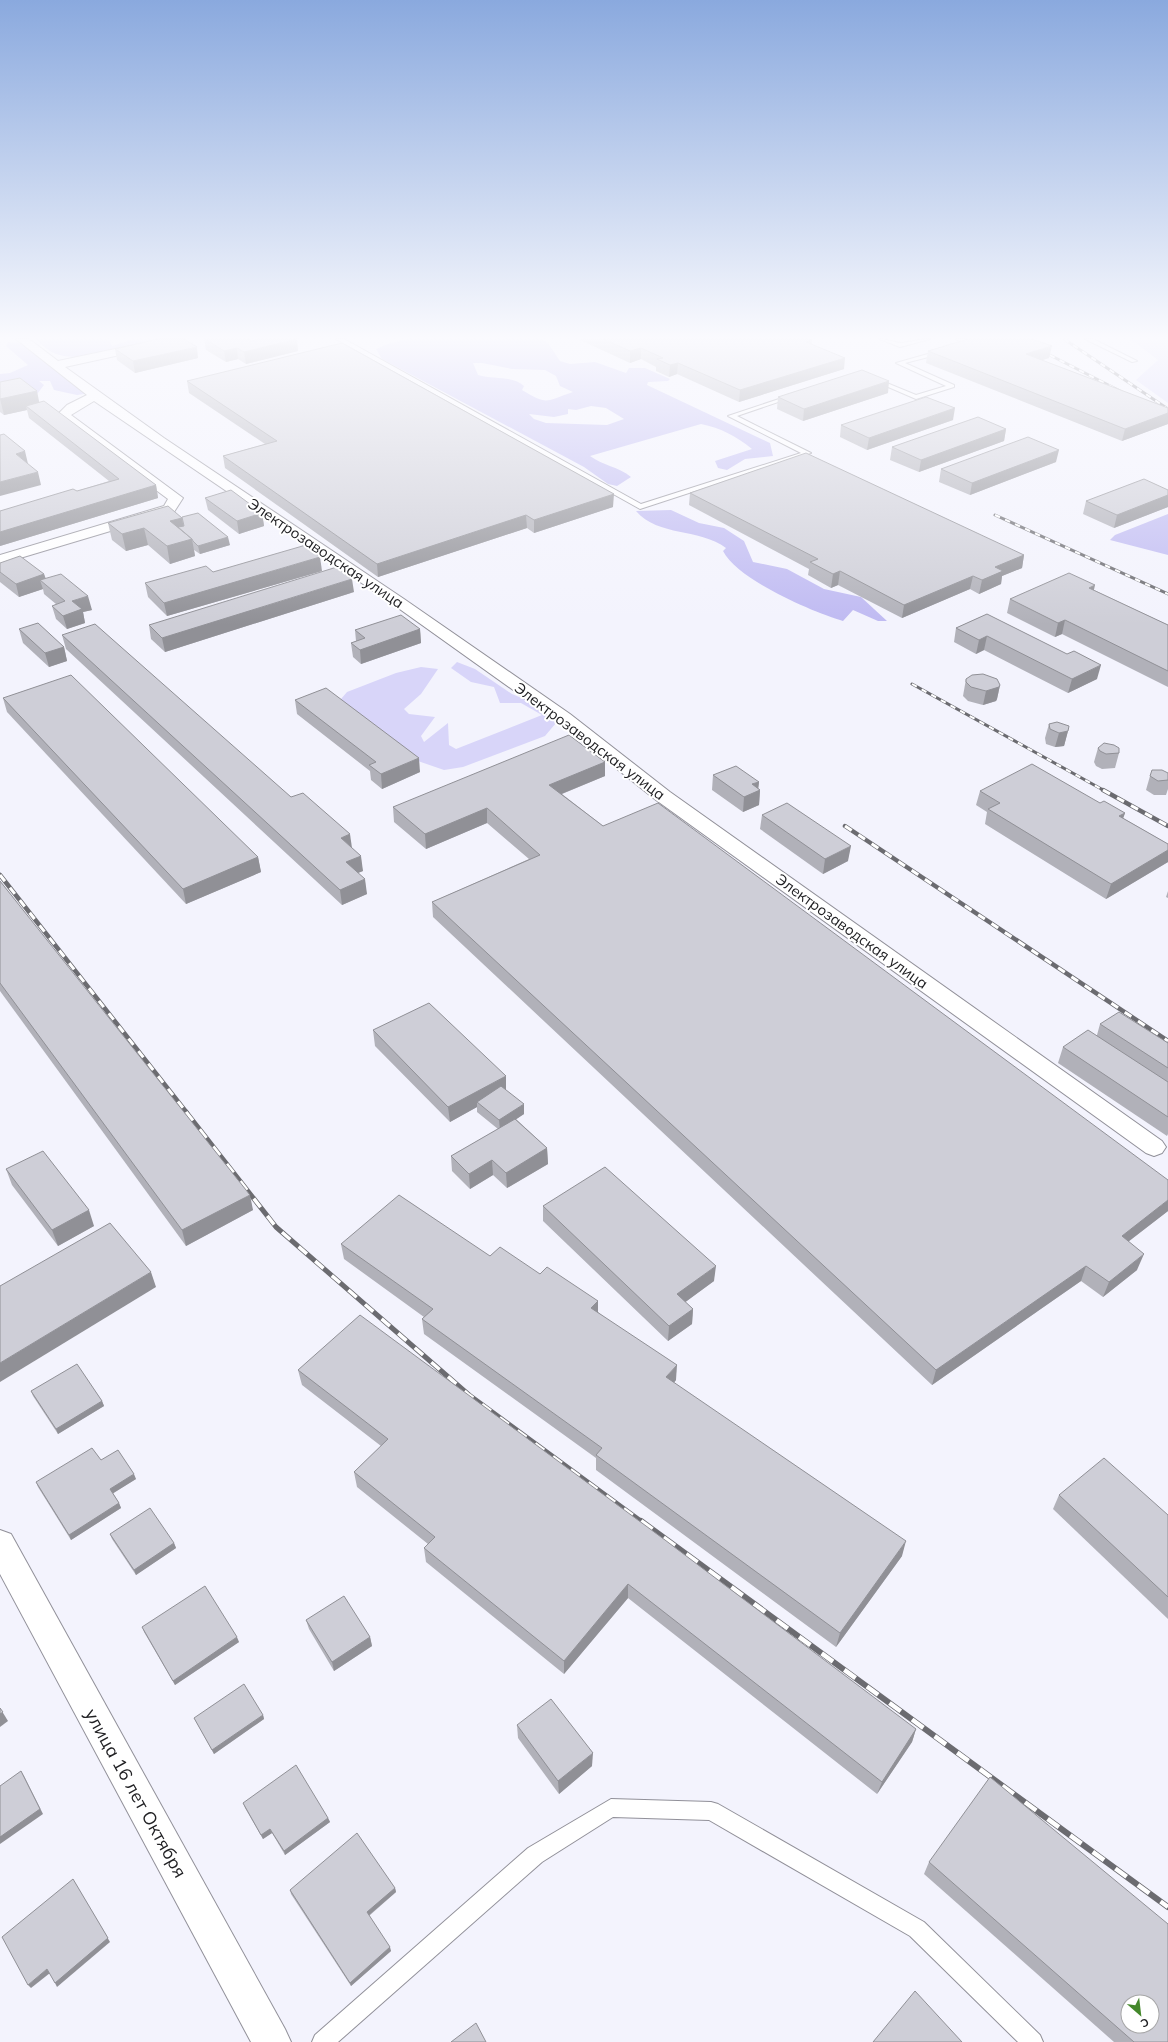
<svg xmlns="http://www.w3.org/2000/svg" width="1168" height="2042" viewBox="0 0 1168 2042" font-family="Mulish,sans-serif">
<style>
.green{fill:#d8d5f9}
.forest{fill:#bfbaf2;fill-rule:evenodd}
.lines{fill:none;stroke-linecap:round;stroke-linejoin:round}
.service-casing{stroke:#919099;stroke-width:2}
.minor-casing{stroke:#919099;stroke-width:2}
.service{fill:#fff;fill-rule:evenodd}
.minor{fill:#fff;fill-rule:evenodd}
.rail-far3-casing{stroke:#6b6b70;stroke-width:3}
.rail-far2-casing{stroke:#6b6b70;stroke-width:4.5}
.rail-far1-casing{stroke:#6b6b70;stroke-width:5}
.rail-casing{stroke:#6b6b70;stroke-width:6}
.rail-far3{stroke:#fff;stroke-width:2;stroke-dasharray:5.5;stroke-linecap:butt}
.rail-far2{stroke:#fff;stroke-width:3;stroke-dasharray:8;stroke-linecap:butt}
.rail-far1{stroke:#fff;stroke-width:3.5;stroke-dasharray:11;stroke-linecap:butt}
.rail{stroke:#fff;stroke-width:4.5;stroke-dasharray:14;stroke-linecap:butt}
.wall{fill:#b1b1b9}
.shaded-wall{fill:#909096}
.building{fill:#ceced7;stroke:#909096;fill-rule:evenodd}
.labels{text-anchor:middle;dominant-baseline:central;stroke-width:4;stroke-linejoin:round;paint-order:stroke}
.street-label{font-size:15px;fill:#212124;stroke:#fff}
.near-street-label{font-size:18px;fill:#212124;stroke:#fff}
</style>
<rect width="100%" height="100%" fill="#f3f3fd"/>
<!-- green -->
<g class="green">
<polygon points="1127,339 1156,341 1168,339 1168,403 1136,380 1158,360 1136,343"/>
<polygon points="457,662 475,669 512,694 545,708 556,723 545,736 463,767 444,770 415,760 380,737 341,699 347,692 396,673 421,667 438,669 421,694 404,709 409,714 435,717 421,736 424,742 448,723 449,745 456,749 542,715 521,703 500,703 494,687 471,682 451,668"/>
</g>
<!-- forest -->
<g class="forest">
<path d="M36 339H105L110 340 112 346 134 339H164C135 346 76 367 50 351 45 348 40 343 36 339Z"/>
<path d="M408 339H541L548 343 560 361 570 364 595 362 626 373 629 368H645L670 379 668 381 648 382 647 385 770 443 773 456 745 459 727 470 718 468 715 461 752 449C736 436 721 428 701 424L590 456C602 465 619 467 631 477L617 486 608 484 584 467 382 359 376 349 388 344ZM473 363H482L512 369 545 370 556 376 560 386 573 392C546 401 548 406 522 390L524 386C512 375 494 380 478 375ZM591 406 606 408 624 419 607 425 546 423 534 419 529 414 554 417 568 414V409L576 410Z"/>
<polygon points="8,342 18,343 26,346 84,390 84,394 77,395 54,390 50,381 39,381 44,385 37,394 0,395 0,374 10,373 28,365 6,346"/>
<path d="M671 510 699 523 724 528 744 541 753 562 787 569 824 589 861 597 887 621H878L853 610 843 621C812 612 738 580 723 551L726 548C700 528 658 537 636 511Z"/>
<polygon points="1168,514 1168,555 1110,540 1115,535"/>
</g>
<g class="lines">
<!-- service casing -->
<g class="service-casing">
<g id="service">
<polygon points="336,339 344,339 641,504 801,453 728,416 791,395 796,396 737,416 811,453 640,509"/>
<path d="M880 339C887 339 895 343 902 343 911 342 920 339 930 339L900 347Z"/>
<polygon points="956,339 964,339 973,344 959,348 959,346 964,344"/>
<polygon points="1085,339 1093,339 1137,361 1132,362"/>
<polygon points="942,350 944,351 944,353 905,363 954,385 954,387 916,399 872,380 877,379 916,395 946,386 896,363"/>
<polygon points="611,1799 711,1802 718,1804 924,1922 1040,2035 1043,2042 1018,2042 910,1936 709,1820 613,1817 542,1862 338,2042 312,2042 315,2035 528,1848"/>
</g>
</g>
<!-- minor casing -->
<g class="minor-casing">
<g id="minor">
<polygon points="16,339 29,339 58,361 163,339 185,339 179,342 65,367 164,438 404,599 570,714 670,792 1162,1141 1166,1147 1162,1153 1154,1156 1146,1153 656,800 558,722 394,605 94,401 71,415 183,498 174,512 0,564 0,555 164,506 168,499 59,418 57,415 67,405 87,395"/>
<polygon points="0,1530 11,1534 285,2029 291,2042 251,2042 0,1574"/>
</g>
</g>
<!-- service -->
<use href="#service" class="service"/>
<!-- minor -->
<use href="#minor" class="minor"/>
<!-- rail-far3 casing -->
<g class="rail-far3-casing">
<g id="rail-far3">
<polyline points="1064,339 1168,409"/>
<polyline points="1040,350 1120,391"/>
<polyline points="995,515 1168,594"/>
<polyline points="912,684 1105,791"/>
</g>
</g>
<!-- rail-far2 casing -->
<g class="rail-far2-casing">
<g id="rail-far2">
<polyline points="1103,790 1168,826"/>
<polyline points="845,826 1168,1041"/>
<polyline points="0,875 187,1113"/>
</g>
</g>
<!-- rail-far1 casing -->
<g class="rail-far1-casing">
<polyline id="rail-far1" points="186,1112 276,1227 469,1395 642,1522"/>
</g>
<!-- rail casing -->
<g class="rail-casing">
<polyline id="rail" points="641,1521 1168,1907"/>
</g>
<!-- rail-far3 -->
<use href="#rail-far3" class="rail-far3"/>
<!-- rail-far2 -->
<use href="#rail-far2" class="rail-far2"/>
<!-- rail-far1 -->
<use href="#rail-far1" class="rail-far1"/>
<!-- rail -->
<use href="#rail" class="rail"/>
</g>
<!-- wall -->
<g class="wall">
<polygon points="204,339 248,339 251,341 297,339 298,351 246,364 238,359 226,362 206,350"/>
<polygon points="578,339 809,339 812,344 844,369 739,402 677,374 669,377 656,371 656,367 641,359 630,363"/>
<polygon points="115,349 198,358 135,373 117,360"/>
<polygon points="928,351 1049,358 1041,360 1168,408 1168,424 1122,441 926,363"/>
<polygon points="187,381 613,507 534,533 527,528 378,577 225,468 223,456 265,444 189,393"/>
<polygon points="0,382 39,402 156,485 158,498 0,546 0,511 77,491 109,481 29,418 27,410 4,415 0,412"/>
<polygon points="888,393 803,421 777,409 778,397"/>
<polygon points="953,420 867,450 840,437 841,425"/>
<polygon points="1006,429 1004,441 919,472 890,460 892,447"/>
<polygon points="1056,462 970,495 939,482 941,469"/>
<polygon points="1168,490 1168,507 1114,528 1083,514 1086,501"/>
<polygon points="690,493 1024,555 1022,568 1002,576 1001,584 979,594 970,589 902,618 838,585 831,588 808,575 809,569 689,505"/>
<polygon points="205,498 262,513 264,526 239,534 208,510"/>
<polygon points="182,517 230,545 200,554 194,550 195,556 170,564 148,545 126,551 112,540 108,523"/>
<polygon points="0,563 44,574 46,579 92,610 83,612 85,623 67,629 56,619 52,606 56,604 44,594 43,589 19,597 0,582"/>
<polygon points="322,571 167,616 148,597 145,583 213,572"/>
<polygon points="1094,590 1168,625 1168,687 1062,634 1055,637 1007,613 1010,599"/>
<polygon points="354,592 165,652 151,639 149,625"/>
<polygon points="987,614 1097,679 1068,693 984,650 976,654 954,642 956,628"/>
<polygon points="19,629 64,647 67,661 49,667 23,643"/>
<polygon points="420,629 421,643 361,664 353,657 351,643 356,641 355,630"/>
<polygon points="62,635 291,797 352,848 363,871 357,873 367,894 342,905 66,649"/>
<polygon points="966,679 1000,685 997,699 996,701 983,705 968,701 963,696"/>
<polygon points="3,698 258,857 261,872 186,904 7,712"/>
<polygon points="295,700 420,772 382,789 371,780 370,771 297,714"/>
<polygon points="1049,724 1068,731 1064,746 1055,747 1046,744 1045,738"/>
<polygon points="1098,748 1119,753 1115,768 1102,769 1096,766 1094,762"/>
<polygon points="605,762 605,776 562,794 603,826 1168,1211 1128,1242 1137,1270 1103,1297 1081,1281 932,1385 433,917 432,902 529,859 487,823 426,849 394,822 393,807"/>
<polygon points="1168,773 1168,789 1166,795 1154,795 1146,790 1150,776"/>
<polygon points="713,775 759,782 758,788 760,790 759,805 743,812 712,790"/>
<polygon points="980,791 1100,803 1125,813 1123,818 1168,844 1168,862 1106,899 985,824 987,812 976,805"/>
<polygon points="762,815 848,861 823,874 760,829"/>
<polygon points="0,881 253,1210 186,1246 0,991"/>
<polygon points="1168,891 1168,898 1166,897"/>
<polygon points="1100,1024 1168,1043 1168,1134 1167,1136 1058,1063 1063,1047 1097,1035"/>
<polygon points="373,1030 506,1090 524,1114 516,1119 547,1148 548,1164 507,1188 493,1175 470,1189 452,1171 451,1156 498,1129 477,1112 477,1107 450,1122 375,1046"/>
<polygon points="6,1169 94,1226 58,1246 12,1185"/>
<polygon points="543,1206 714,1281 685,1302 693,1309 692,1324 668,1341 543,1221"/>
<polygon points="341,1244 490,1256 540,1274 598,1301 598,1312 676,1380 674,1383 902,1556 836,1647 596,1470 596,1458 424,1334 422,1319 424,1317 344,1259"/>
<polygon points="298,1370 916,1729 912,1742 877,1794 628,1598 564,1674 426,1562 424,1548 428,1544 357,1487 354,1472 381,1446 302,1385"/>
<polygon points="31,1391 102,1401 104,1406 58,1434 33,1396"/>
<polygon points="101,1460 136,1479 113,1493 119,1503 121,1508 71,1540 38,1487 36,1482"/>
<polygon points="1059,1495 1168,1515 1168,1619 1053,1509"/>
<polygon points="110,1534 174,1543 176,1548 136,1575 112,1539"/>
<polygon points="306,1620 370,1637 372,1646 334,1671 309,1629"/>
<polygon points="142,1627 239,1642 175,1685 144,1632"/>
<polygon points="263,1715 264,1719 214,1754 194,1718"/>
<polygon points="517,1725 592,1766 559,1794 518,1738"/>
<polygon points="243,1803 328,1818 330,1822 285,1855 272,1833 263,1839 245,1808"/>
<polygon points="929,1862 1168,2042 1114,2042 924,1874"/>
<polygon points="395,1888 396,1892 369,1916 391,1951 351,1986 291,1894 290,1890"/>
</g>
<!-- shaded-wall -->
<g class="shaded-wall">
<polygon points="297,339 298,351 246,364 244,352"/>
<polygon points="812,340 811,351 806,342"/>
<polygon points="1052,346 1049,358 1024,366 1026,354"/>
<polygon points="197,347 198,358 135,373 133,361"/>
<polygon points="237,348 238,359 226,362 224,351"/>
<polygon points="641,348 641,359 630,363 630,351"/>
<polygon points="845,358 844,369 739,402 740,390"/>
<polygon points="678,363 677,374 669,377 670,365"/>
<polygon points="889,381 888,393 803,421 804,409"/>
<polygon points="37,391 40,406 26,406 27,410 4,415 0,399"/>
<polygon points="955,408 953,420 867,450 869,438"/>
<polygon points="1168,413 1168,424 1122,441 1125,429"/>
<polygon points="1006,429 1004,441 919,472 921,460"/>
<polygon points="1059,450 1056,462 970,495 972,483"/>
<polygon points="25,451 28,464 16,454"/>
<polygon points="38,472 41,485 0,496 0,482"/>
<polygon points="156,485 158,498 0,546 0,532"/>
<polygon points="614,494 613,507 534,533 534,520"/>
<polygon points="1168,495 1168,507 1114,528 1117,515"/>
<polygon points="262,513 264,526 239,534 237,521"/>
<polygon points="526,515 527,528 378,577 377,564"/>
<polygon points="182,518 185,535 170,521"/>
<polygon points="144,528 148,545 126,551 122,534"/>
<polygon points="228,537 230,545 200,554 198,546"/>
<polygon points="192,539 195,556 170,564 167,546"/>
<polygon points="1024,555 1022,568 1002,576 1001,584 979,594 982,580 995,567"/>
<polygon points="320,557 322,571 167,616 164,603"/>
<polygon points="840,571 838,585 831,588 833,574"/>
<polygon points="44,574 48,586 40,580 43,589 19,597 16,584"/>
<polygon points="973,576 970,589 902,618 904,605"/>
<polygon points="352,579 354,592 165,652 162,638"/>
<polygon points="1095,585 1092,599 1089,588"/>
<polygon points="88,596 92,610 83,612 85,623 67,629 63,616 72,601"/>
<polygon points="1065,620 1062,634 1055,637 1058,623"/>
<polygon points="420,629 421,643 361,664 360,650"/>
<polygon points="987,636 984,650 976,654 979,640"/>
<polygon points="64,647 67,661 49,667 45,653"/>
<polygon points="1101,665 1097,679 1068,693 1072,679"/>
<polygon points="1000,685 997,699 996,701 983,705 986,691"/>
<polygon points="1068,731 1064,746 1055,747 1059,733"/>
<polygon points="419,758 420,772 382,789 381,774"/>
<polygon points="605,762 605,776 549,799 549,785"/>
<polygon points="759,782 758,791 760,790 759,805 743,812 744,797 752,784"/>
<polygon points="487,808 487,823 426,849 425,834"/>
<polygon points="1125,813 1120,827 1119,816"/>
<polygon points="350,834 352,848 341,838"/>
<polygon points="851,846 848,861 823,874 825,859"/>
<polygon points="1168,850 1168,862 1106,899 1111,884"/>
<polygon points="361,856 363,871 348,877 346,862"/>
<polygon points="258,857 261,872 186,904 183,889"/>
<polygon points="365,879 367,894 342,905 340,890"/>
<polygon points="506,1076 506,1091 477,1102 477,1107 450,1122 448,1107"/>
<polygon points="524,1104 524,1114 500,1130 499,1120"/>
<polygon points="547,1148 548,1164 507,1188 506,1173"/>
<polygon points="492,1160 493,1175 470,1189 469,1174"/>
<polygon points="250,1195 253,1210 186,1246 182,1230"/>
<polygon points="1168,1200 1168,1211 1116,1251 1122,1236"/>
<polygon points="89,1210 94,1226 58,1246 52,1230"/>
<polygon points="1144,1254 1137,1270 1103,1297 1109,1282"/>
<polygon points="716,1266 714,1281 676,1309 677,1294"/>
<polygon points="1086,1266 1081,1281 932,1385 936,1370"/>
<polygon points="151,1272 156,1287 0,1382 0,1363"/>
<polygon points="598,1301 598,1316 591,1308"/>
<polygon points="693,1309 692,1324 668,1341 669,1326"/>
<polygon points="677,1365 676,1380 665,1392 666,1377"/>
<polygon points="102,1401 104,1406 58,1434 56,1429"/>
<polygon points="134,1474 136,1479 112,1494 110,1489"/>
<polygon points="119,1503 121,1508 71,1540 69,1535"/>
<polygon points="906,1541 902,1556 836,1647 840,1633"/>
<polygon points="174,1543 176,1548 136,1575 134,1570"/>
<polygon points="628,1584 628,1598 564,1674 564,1661"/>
<polygon points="237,1637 239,1642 175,1685 173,1681"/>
<polygon points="370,1637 372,1646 334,1671 332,1662"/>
<polygon points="0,1708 8,1721 0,1727"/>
<polygon points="263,1715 264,1719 214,1754 212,1750"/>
<polygon points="916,1729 912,1742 877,1794 882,1782"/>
<polygon points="593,1753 592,1766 559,1794 558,1781"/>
<polygon points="21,1771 24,1776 43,1814 0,1844 0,1837"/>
<polygon points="328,1818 330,1822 285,1855 284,1851"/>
<polygon points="270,1829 272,1833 263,1839 261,1835"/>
<polygon points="75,1883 110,1942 57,1987 55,1983"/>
<polygon points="395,1888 396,1892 368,1916 367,1912"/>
<polygon points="390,1947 391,1951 351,1986 350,1983"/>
<polygon points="47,1969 50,1973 31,1988 28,1985"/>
</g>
<!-- building -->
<g class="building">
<polygon points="158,339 184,339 197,347 133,361 115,349"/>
<polygon points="205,339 248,339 251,341 258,339 297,339 244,352 237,348 224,351"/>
<polygon points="603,339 809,339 812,340 806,342 845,358 740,390 678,363 670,365 657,359 663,358 641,348 630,351"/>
<polygon points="968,339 1032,339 1052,346 1026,354 1168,408 1168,413 1125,429 928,351"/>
<polygon points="342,343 614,494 534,520 526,515 377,564 223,456 277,441 187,381"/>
<polygon points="862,370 889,381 804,409 778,397"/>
<polygon points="20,378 37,391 0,399 0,382"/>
<polygon points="926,397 955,408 869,438 841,425"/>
<polygon points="44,401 156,485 0,532 0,511 73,489 77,491 119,479 26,406"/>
<polygon points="978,417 1006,429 921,460 892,447"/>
<polygon points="4,434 25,451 16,454 38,472 0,482 0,435"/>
<polygon points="1028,437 1059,450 972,483 941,469"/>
<polygon points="806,453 1024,555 995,567 1003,571 982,580 973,576 904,605 840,571 833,574 810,562 818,559 690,493"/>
<polygon points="1144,479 1168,490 1168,495 1117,515 1086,501"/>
<polygon points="231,490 262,513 237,521 205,498"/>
<polygon points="168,506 182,518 170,521 192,539 167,546 144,528 122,534 108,523"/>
<polygon points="198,513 228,537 198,546 193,541 192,539 178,527 184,526 182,517"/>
<polygon points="306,545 320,557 164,603 145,583 206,566 213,572"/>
<polygon points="20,556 44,574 16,584 0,572 0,563"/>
<polygon points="337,567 352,579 162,638 149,625"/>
<polygon points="1069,573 1095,585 1089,588 1168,625 1168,671 1065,620 1058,623 1010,599"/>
<polygon points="61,574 88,596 72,601 82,609 63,616 52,606 65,601 40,580"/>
<polygon points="987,614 1067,654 1074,651 1101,665 1072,679 987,636 979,640 956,628"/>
<polygon points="401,615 420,629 360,650 351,643 365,638 355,630"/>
<polygon points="38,623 64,647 45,653 19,629"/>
<polygon points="95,624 291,797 303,793 350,834 341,838 361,856 346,862 365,879 340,890 62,635"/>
<polygon points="983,674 997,679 1000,685 999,687 986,691 971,687 966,682 966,679 972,675"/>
<polygon points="71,675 258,857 183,889 3,698"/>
<polygon points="326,688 419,758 381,774 369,765 376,762 295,700"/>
<polygon points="1057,722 1069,726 1068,731 1059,733 1050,729 1049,724"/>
<polygon points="569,735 605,762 549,785 603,826 658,803 1168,1180 1168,1200 1122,1236 1144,1254 1109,1282 1086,1266 936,1370 432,902 540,855 487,808 425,834 393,807"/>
<polygon points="1104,743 1114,745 1119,748 1119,753 1106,754 1100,751 1098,748"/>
<polygon points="1032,764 1100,803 1104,801 1125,813 1119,816 1168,844 1168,850 1111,884 988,809 1000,803 980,791"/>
<polygon points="736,766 759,782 752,784 760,790 744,797 713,775"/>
<polygon points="1152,770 1162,770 1168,773 1168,780 1158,781 1150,776"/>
<polygon points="787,803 851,846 825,859 762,815"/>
<polygon points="0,881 250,1195 182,1230 0,983"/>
<polygon points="429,1003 506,1076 448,1107 373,1030"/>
<polygon points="1119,1012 1168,1043 1168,1068 1100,1024"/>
<polygon points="1088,1030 1168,1082 1168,1117 1063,1047"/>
<polygon points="501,1086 524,1104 499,1120 477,1102"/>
<polygon points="515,1119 547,1148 506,1173 492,1160 469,1174 451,1156"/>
<polygon points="43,1151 89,1210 52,1230 6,1169"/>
<polygon points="605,1167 716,1266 677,1294 693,1309 669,1326 543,1206"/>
<polygon points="399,1195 490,1256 500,1247 540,1274 547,1267 598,1301 591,1308 677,1365 666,1377 906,1541 840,1633 596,1455 602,1448 422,1319 433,1309 341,1244"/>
<polygon points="110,1223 151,1272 0,1363 0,1286"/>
<polygon points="360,1315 665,1540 916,1729 882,1782 628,1584 564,1661 424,1548 435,1537 354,1472 388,1439 298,1370"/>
<polygon points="77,1364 102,1401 56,1429 31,1391"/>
<polygon points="92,1448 101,1460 118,1450 134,1474 110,1489 119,1503 69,1535 36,1482"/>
<polygon points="1104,1458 1168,1515 1168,1597 1059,1495"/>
<polygon points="150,1508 174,1543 134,1570 110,1534"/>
<polygon points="205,1586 237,1637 173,1681 142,1627"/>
<polygon points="344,1596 370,1637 332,1662 306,1620"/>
<polygon points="244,1684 263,1715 212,1750 194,1718"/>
<polygon points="551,1699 593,1753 558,1781 517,1725"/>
<polygon points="0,1708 3,1712 0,1714"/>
<polygon points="296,1765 328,1818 284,1851 270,1829 261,1835 243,1803"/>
<polygon points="21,1771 40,1809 0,1837 0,1786"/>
<path d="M990 1777 1168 1924V2042H1134L929 1862ZM1128 2002H1152V2026H1128Z"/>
<polygon points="357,1833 395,1888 367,1912 390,1947 350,1983 290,1890"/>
<polygon points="73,1879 108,1938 55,1983 47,1969 28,1985 2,1937"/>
<polygon points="915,1991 962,2042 873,2042"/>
<polygon points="476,2023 486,2042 451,2042"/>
</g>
<!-- sky -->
<linearGradient id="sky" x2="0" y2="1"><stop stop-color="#8aa9de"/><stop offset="0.54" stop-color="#fafafe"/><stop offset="1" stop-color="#fafafe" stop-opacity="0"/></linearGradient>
<rect width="1168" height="625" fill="url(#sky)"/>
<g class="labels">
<!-- street labels -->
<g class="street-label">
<text transform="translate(326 553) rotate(34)">Электрозаводская улица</text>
<text transform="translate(590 741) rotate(37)">Электрозаводская улица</text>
<text transform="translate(852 931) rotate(36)">Электрозаводская улица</text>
</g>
<!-- near-street labels -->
<g class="near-street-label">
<text transform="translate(136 1793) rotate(61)">улица 16 лет Октября</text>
</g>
</g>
<!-- north arrow -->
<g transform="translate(1140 2014) rotate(152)"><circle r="19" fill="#ffffff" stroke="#a6a6a7"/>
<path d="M0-3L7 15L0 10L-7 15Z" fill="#44882b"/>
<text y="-6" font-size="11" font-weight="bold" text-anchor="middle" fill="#212124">С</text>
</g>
</svg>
